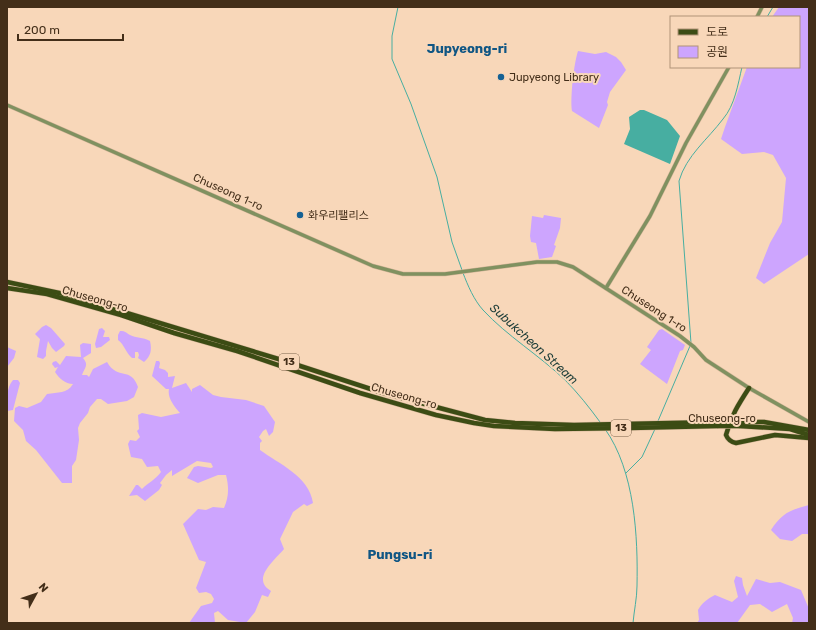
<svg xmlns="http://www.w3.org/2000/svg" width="816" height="630" viewBox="0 0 816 630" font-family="Rubik,'Noto Sans KR',sans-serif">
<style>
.green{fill:#cda5fe}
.water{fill:#47aea1}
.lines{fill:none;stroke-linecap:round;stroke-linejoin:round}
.stream{stroke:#47aea1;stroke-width:1}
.tertiary-casing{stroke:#d4b599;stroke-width:4.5}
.primary-casing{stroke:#d4b599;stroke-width:5.5}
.tertiary{stroke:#809160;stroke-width:3.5}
.primary{stroke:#3c4c14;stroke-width:4.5}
.primary-bridge-casing{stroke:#d4b599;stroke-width:5.5;stroke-linecap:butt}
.primary-bridge{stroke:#3c4c14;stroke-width:4.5}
.poi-dot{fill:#156194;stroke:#f8d7b9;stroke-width:1.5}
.labels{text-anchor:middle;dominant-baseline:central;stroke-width:4;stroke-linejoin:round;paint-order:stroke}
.shield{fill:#f8d7b9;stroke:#796149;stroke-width:1}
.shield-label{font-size:10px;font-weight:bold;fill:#432e19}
.poi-label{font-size:11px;fill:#432e19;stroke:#f8d7b9;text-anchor:start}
.street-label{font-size:11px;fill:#432e19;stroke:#f8d7b9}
.water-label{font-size:12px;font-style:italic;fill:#1d3d38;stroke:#f8d7b9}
.quarter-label{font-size:13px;font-weight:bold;fill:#105684;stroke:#f8d7b9}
</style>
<rect width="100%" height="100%" fill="#f8d7b9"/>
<!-- green -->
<g class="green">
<polygon points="779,7 809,7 809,254 764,284 756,278 770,243 782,222 786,178 773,155 764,152 742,154 721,139 725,127 747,67 799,67 799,17 772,17"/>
<path d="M578 51 595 54 606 52 616 57 621 62 626 70 610 92 607 102 608 105 599 128 572 111C570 98 574 63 578 51Z"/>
<polygon points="544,215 561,218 560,228 554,245 556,246 552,257 539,259 536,243 531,242 530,236 532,216 543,218"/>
<polygon points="46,325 51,328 65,344 64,346 56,352 52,348 48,341 46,351 46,356 43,359 37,357 40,339 35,334 42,327"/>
<polygon points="102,328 105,331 103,337 109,337 110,340 101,347 96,348 95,344 99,329"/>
<polygon points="662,329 685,345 683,350 680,351 667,384 640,364 651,350 647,347 659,330"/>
<path d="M120 331C126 331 126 333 130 335 136 338 143 337 150 341 152 350 151 356 144 362L138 358 139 355 138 352H135V358H132C126 353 124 344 118 340V335Z"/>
<path d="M83 343 91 344V353L83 358C89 365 85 367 82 375H87L89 377 93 369 107 362C118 381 131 366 138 387L134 397 127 401 108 404 101 399H97L90 407 88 413 80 423 78 428 79 440 76 460 72 466V483H62L36 450 26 441 23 430 14 421 15 408 19 406 27 408 41 402 47 394C58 392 67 394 73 384 65 384 59 378 55 372L58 367 55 368 52 364 53 362 56 361 60 365 66 356 81 357 80 345Z"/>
<polygon points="7,347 16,351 14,358 7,367"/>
<path d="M156 361H159L160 363 159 368 165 370 168 373V377L175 376 172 388 186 383 192 392V389L200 385 213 395 221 397 246 400 264 406 275 422 273 432 269 436 266 429 263 431 259 437 262 441 260 443V450C279 464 309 476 313 503L307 506 304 504 293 512 280 539 284 549C276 559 250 579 271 591L268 597 262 595 255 612 246 623 228 620 218 611 214 613 215 623H189L201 606 212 603 214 599 211 594 206 592 199 593 196 588 206 562 199 560 183 524 198 509 206 510 213 507 224 508C229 497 229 487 226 475H218L198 483 187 478 194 467 198 466 211 468 213 467 211 463 197 461 172 476V470L166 475 160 483 162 485 159 490 145 501 137 495 129 496 136 485H138L142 489C149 482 155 480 161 472L158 466 147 467 142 459 131 457 128 444 130 440 136 441 140 437 137 431 139 429 138 415 142 413 161 417 180 413C175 407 167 398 169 389H166L152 376Z"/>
<path d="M13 380H18L20 383 13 410 7 411C7 401 6 388 13 380Z"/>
<path d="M809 505V534H802L792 541 780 539 771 530C782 513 790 510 809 505Z"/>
<path d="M736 576 742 578 743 585 747 596 756 579 770 583 780 582 801 590 809 609V623H792L793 618 787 604 772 612 760 604 750 605 737 623H697L699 620 698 610C702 603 707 599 715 595L732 602 738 597 734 581Z"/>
</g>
<!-- water -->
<polygon class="water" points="640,110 644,110 667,120 680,136 670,164 624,144 630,129 629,117"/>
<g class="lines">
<!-- stream -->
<g class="stream">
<polyline points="398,7 392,36 392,59 411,104 437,177 452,242 462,270"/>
<polyline points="767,17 773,7"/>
<path d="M463 273C468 286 474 300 483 310 507 336 539 355 565 380 578 393 589 407 600 422"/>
<path d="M691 343 679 181C686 156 708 139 723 119 735 105 738 84 742 67"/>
<polyline points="658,421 690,346"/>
<path d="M605 429C635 471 638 537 637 586 637 598 634 611 633 623"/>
<polyline points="626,473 642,457 655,429"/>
</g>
<!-- tertiary casing -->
<g class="tertiary-casing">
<g id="tertiary">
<polyline points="757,17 762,7"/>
<polyline points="7,105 373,266 403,274 445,274 537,262 557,262 573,267 680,336 694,347 706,360 749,388 809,422"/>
<polyline points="606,288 650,216 686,143 729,67"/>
</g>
</g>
<!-- primary casing -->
<g class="primary-casing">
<g id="primary">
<polyline points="7,282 64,294 285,361 383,393 485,420 515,423 574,425 719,422"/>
<polyline points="7,288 47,294 121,315 174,333 237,351 360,393 436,415 474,423 494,426 555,429 630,428 718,426"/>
<path d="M749 388C738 405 731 416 726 435 728 440 731 442 736 443L775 435 809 438"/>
<polyline points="741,422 764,422 809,430"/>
<polyline points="739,426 790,429 809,435"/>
</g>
</g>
<!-- tertiary -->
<use href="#tertiary" class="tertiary"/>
<!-- primary -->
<use href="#primary" class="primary"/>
<!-- primary-bridge casing -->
<g class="primary-bridge-casing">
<g id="primary-bridge">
<polyline points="719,422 741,422"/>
<polyline points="718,426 739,426"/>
</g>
</g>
<!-- primary-bridge -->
<use href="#primary-bridge" class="primary-bridge"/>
</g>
<!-- markers -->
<g class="poi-dot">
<circle cx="501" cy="77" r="4"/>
<circle cx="300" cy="215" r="4"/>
</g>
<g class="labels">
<!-- shield labels -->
<g class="shield">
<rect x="279" y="354" width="20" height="16" rx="3"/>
<rect x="611" y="420" width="20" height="16" rx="3"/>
</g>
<g class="shield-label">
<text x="289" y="362">13</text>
<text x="621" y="428">13</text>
</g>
<!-- poi labels -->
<g class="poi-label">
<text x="509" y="77">Jupyeong Library</text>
<text x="308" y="215">화우리팰리스</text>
</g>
<!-- street labels -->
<g class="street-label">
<text transform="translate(228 192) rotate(24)">Chuseong 1-ro</text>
<text transform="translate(95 299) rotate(16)">Chuseong-ro</text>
<text transform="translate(654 309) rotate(33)">Chuseong 1-ro</text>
<text transform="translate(404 396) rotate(16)">Chuseong-ro</text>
<text x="722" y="418">Chuseong-ro</text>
</g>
<!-- water labels -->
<g class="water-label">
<text transform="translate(534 344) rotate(42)">Subukcheon Stream</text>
</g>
<!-- quarter labels -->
<g class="quarter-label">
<text x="467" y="48">Jupyeong-ri</text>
<text x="400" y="554">Pungsu-ri</text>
</g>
</g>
<!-- border -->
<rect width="816" height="630" fill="none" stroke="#432e19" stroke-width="16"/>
<!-- legend -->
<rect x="670" y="16" width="130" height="52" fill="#f8d7b9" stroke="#b09379"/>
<rect x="678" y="29" width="20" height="6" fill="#3c4c14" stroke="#b09379"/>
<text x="706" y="36" font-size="12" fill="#432e19">도로</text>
<rect x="678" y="46" width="20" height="12" fill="#cda5fe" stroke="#b09379"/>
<text x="706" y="56" font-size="12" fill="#432e19">공원</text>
<!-- north arrow -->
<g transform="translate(36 594) rotate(50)" stroke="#f8d7b9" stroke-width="3" paint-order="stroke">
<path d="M0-3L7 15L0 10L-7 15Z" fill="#432e19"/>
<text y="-6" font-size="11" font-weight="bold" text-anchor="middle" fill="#432e19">N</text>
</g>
<!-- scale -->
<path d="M18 34v6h105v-6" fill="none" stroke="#432e19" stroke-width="2"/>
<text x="24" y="34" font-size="12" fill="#432e19" stroke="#f8d7b9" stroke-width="3" paint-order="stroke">200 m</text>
</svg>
